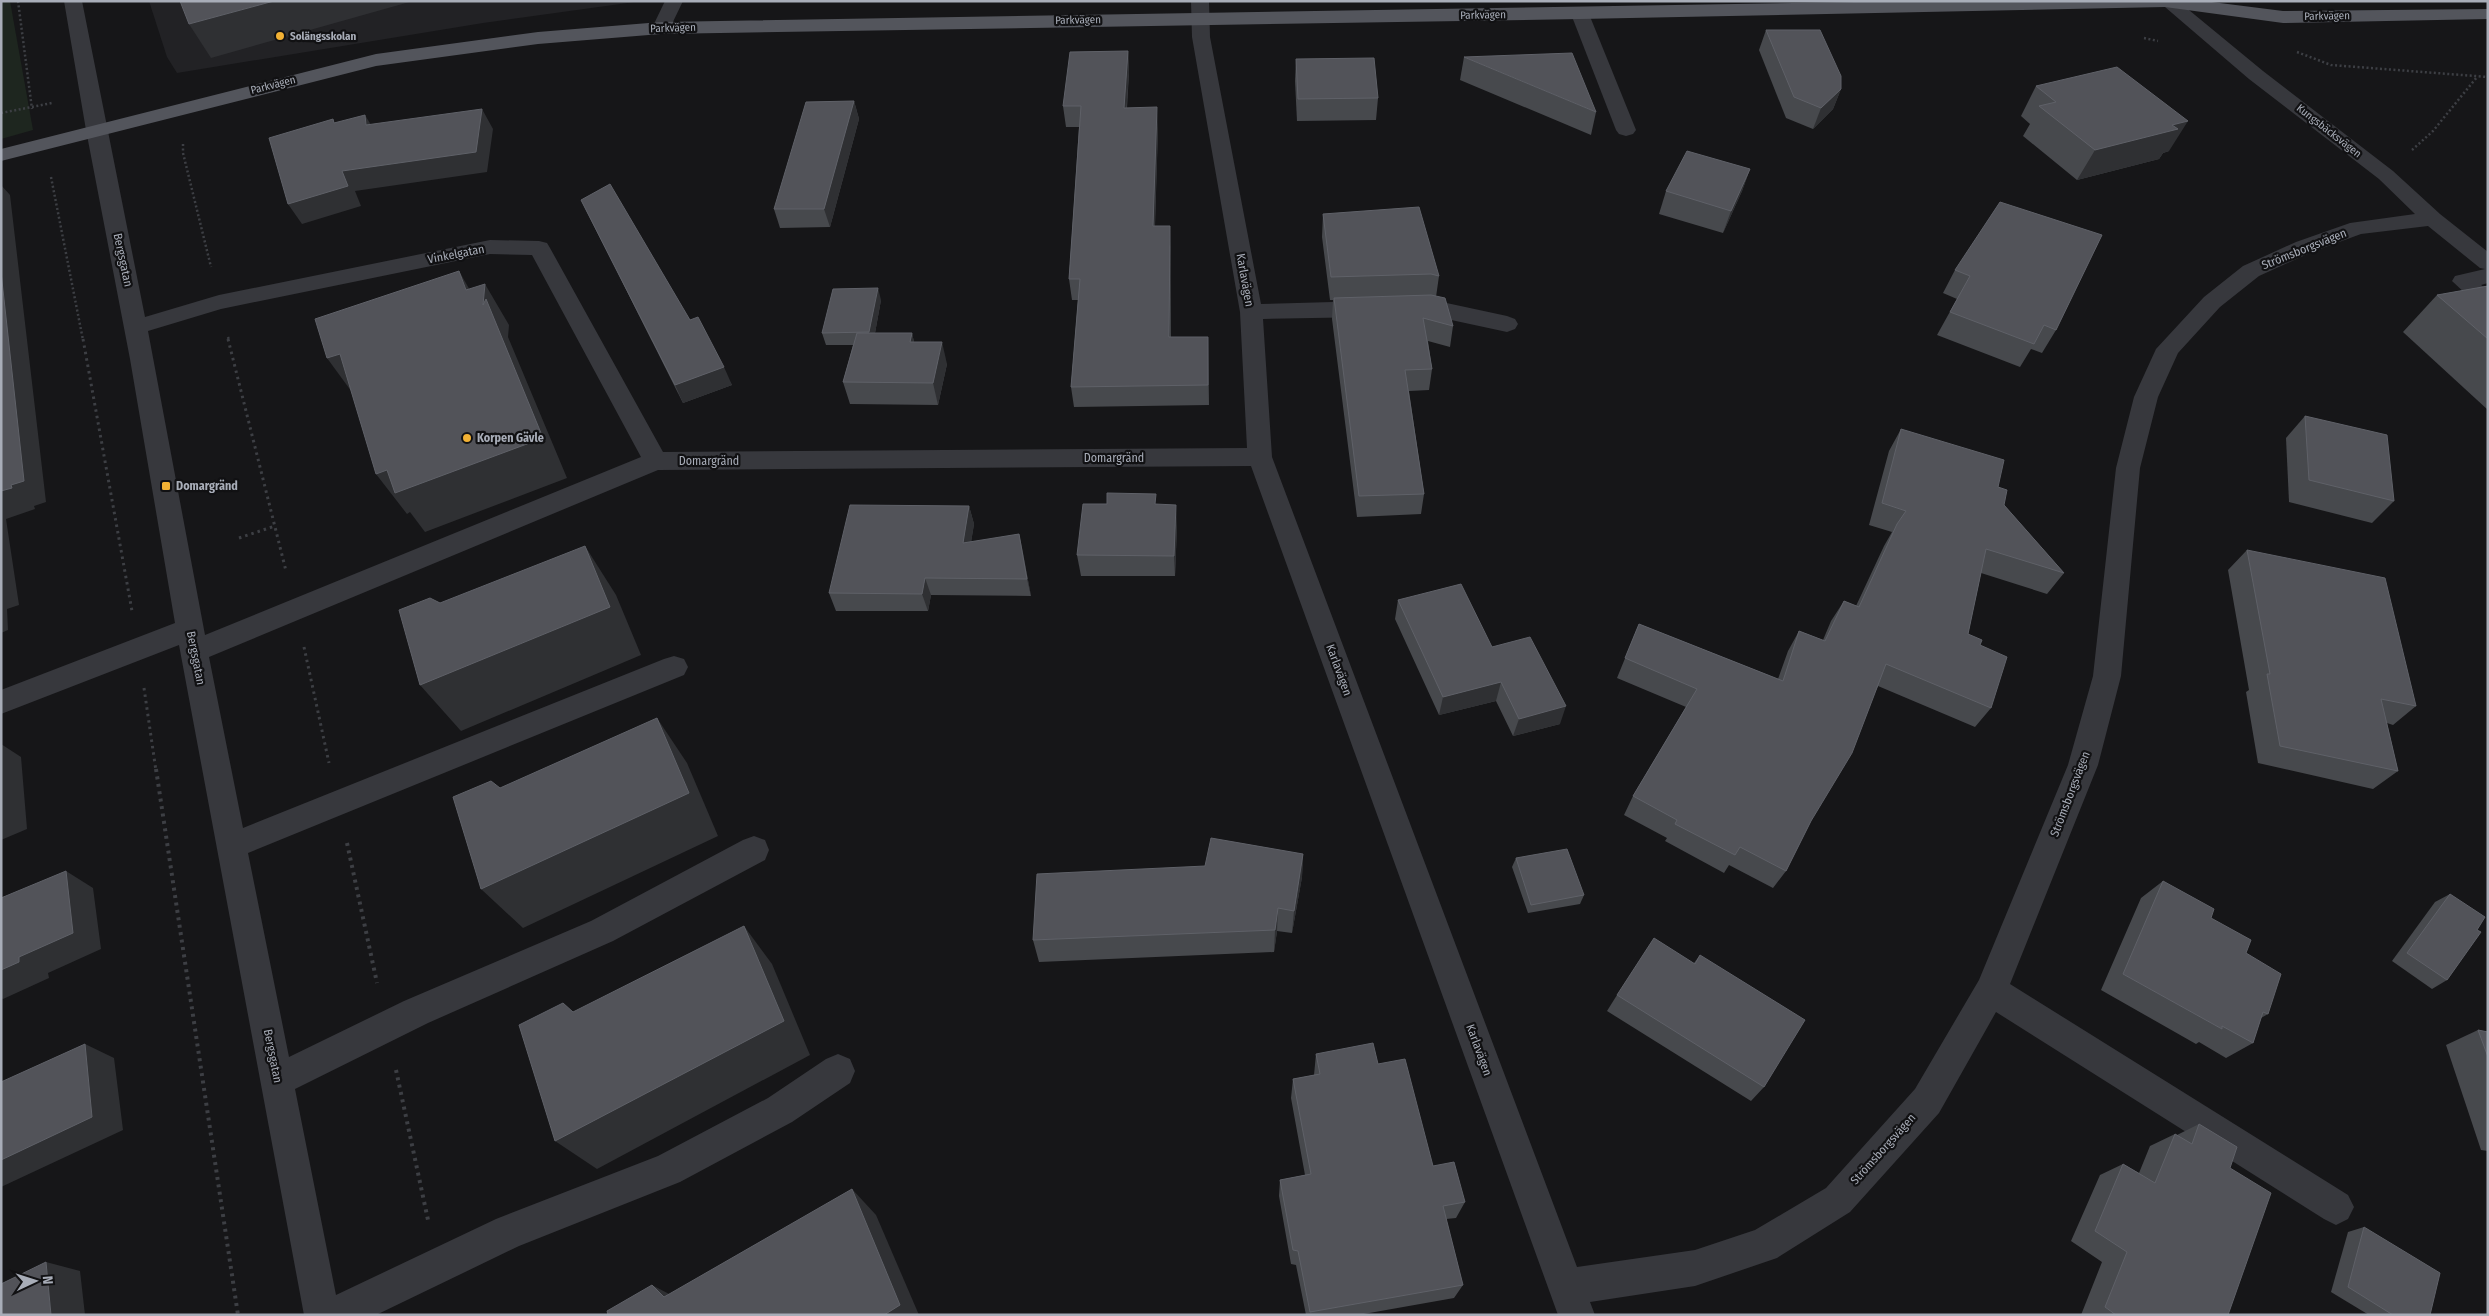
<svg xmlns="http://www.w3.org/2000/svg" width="2489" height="1316" viewBox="0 0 2489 1316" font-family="'Fira Sans Condensed',sans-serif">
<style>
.built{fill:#222225}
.green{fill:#1e261f}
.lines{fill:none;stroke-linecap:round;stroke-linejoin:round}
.path-far2{stroke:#3d3f44;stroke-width:2.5;stroke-dasharray:2 2.5;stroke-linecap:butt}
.path-far1{stroke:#3d3f44;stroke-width:3;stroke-dasharray:2.5 4;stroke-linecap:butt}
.path{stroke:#3d3f44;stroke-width:4;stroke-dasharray:3 4.5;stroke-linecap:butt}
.minor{fill:#37383d;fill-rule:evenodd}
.major{fill:#53555c;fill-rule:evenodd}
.wall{fill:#47494d}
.shaded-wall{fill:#2f3033}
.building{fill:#525359;stroke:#5f6168}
.poi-dot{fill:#f2b134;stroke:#111113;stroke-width:2}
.labels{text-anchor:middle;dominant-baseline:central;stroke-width:4.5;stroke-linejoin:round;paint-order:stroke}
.far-street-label{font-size:11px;fill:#a8adb8;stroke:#111113}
.far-poi-label{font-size:11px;font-weight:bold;fill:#a8adb8;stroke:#111113;text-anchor:start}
.street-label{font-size:12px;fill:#a8adb8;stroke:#111113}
.poi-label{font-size:12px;font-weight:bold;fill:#a8adb8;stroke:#111113;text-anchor:start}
</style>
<rect width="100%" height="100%" fill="#161618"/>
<!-- built -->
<polygon class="built" points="149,1 642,1 483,23 177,73 167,57"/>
<!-- green -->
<polygon class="green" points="1,1 10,1 33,130 1,139"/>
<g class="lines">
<!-- path-far2 -->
<g class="path-far2">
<polyline points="18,1 32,109"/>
<polyline points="2144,38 2158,41"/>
<polyline points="2297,52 2331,65 2488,77"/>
<polyline points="1,113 52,103"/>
<polyline points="183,144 183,153 211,267"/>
<polyline points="2412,150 2433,131 2477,77"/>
<polyline points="51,177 83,340"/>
<polyline points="228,337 229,340"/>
</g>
<!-- path-far1 -->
<g class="path-far1">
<polyline points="83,339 132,611"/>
<polyline points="228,339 286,571"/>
<polyline points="239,538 275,526"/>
<polyline points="304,647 329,763"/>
<polyline points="144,688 156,771"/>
</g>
<!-- path -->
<g class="path">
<polyline points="156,769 238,1315"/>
<polyline points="347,843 377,983"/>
<polyline points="396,1070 428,1220"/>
</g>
<!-- minor -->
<g class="minor">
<path d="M64 1H82L145 317 219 295 490 240 539 241 547 243 550 248 663 452 1247 448 1240 312 1192 37 1191 1H1209L1210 37 1261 304 1369 301 1377 304 1380 309 1377 314 1369 317 1263 319 1272 457 1577 1267 1695 1250 1755 1230 1826 1188 1915 1089 1979 980 2068 765 2093 676 2116 468 2134 397 2156 349 2204 297 2243 266 2296 242 2350 223 2415 214 2379 179 2249 79 2158 1H2178L2263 71 2393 171 2440 214 2488 252V283L2481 285 2488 290V309L2480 307 2452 281 2455 276 2485 269 2480 268 2428 226 2361 234 2312 252 2259 276 2220 307 2178 353 2158 397 2140 468 2121 676 2098 765 2010 984 2348 1195 2354 1207 2348 1219 2336 1225 2324 1219 1996 1012 1939 1113 1850 1212 1777 1258 1695 1286 1590 1302 1595 1315H1558L1251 466 658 470 209 657 243 828 664 659 674 656 684 659 688 667 684 675 248 853 289 1057 404 1001 591 921 743 840 754 836 765 840 769 850 765 860 613 941 428 1023 295 1089 336 1295 496 1219 658 1156 768 1098 826 1059 838 1054 850 1059 855 1071 850 1083 792 1122 680 1182 519 1246 376 1315H304L179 645 1 714V690L175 623 130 359 86 130ZM490 254 532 255 641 457 205 635 148 331 221 309Z"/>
<polygon points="665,1 683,1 670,28 668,32 654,32 652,28"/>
<polygon points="1580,9 1586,10 1589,14 1636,130 1633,134 1626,136 1619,134 1616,130 1571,14 1574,10"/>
<polygon points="1412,299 1428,299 1507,316 1515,319 1518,324 1515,329 1507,332 1428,315 1404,312 1401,307 1404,302"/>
</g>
<!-- major -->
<polygon class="major" points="1916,1 2204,1 2283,11 2488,9 2488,19 2283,23 2165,7 1580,19 661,34 538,44 376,66 1,161 1,149 376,54 538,32 661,22"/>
</g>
<!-- wall -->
<g class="wall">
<polygon points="1766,30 1841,89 1833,109 1813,129 1786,118 1759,50"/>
<polygon points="1128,51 1129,72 1127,108 1158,128 1155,226 1171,247 1171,337 1208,337 1209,405 1074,407 1071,387 1078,300 1072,300 1069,279 1079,127 1066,127 1063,106"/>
<polygon points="1464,57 1596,112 1591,135 1460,80"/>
<polygon points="1296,59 1378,98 1376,120 1297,121 1295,81"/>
<polygon points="2036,86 2169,151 2163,153 2159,159 2077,180 2023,136 2030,124 2021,116"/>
<polygon points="854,101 859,119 830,227 780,228 774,209"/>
<polygon points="1750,169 1742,191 1723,233 1659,214 1666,191"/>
<polygon points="581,200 690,320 732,385 683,403"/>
<polygon points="1323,214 1439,276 1436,297 1453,326 1450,347 1428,341 1432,369 1429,390 1409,391 1424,494 1421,514 1357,517 1332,319 1333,300 1330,300 1322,237"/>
<polygon points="2102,235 2056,330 2042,353 2031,349 2020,367 1937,335 1957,299 1943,293 1955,270"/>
<polygon points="2488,286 2488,410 2403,332 2437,295"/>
<polygon points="881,300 875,333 912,333 914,342 947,364 938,405 850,404 843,382 853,345 826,345 822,333"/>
<polygon points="2305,416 2394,501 2372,523 2289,502 2286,438"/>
<polygon points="1901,429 1998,487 2004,505 2064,573 2047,594 1981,573 1968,634 1980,645 1991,708 1975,727 1878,686 1786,871 1773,888 1729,865 1724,873 1665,841 1667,838 1624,815 1633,796 1686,707 1617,678 1639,624 1778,679 1788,651 1799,631 1823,640 1831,621 1844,601 1856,606 1884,546 1892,532 1869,525 1889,451"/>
<polygon points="1157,504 1177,526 1175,576 1081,576 1077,555"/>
<polygon points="969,506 974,524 971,542 1019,534 1031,596 931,595 928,611 836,611 829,593"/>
<polygon points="2247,550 2416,706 2393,725 2387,723 2398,771 2373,789 2258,763 2246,692 2249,690 2228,570"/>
<polygon points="1398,600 1492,647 1560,724 1513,736 1496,701 1439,715 1395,619"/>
<polygon points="1303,854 1302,877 1292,933 1277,931 1274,952 1039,962 1033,940 1205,866"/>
<polygon points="1516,858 1584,895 1580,904 1528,913 1512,867"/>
<polygon points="2163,881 2246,953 2268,1014 2261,1018 2253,1043 2226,1058 2199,1042 2196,1044 2101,990 2141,898"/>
<polygon points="2450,894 2447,980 2432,989 2392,961 2435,902"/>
<polygon points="1700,955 1764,1087 1751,1101 1607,1011 1617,995 1694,963"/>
<polygon points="2478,1030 2488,1032 2488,1151 2481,1150 2446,1045"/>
<polygon points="1316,1054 1378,1064 1433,1166 1465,1202 1456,1218 1446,1219 1463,1285 1454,1298 1358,1315 1306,1315 1296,1265 1291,1264 1279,1196 1280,1180 1305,1175 1291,1098 1293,1079 1314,1075"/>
<polygon points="2199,1124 2230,1168 2228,1315 2081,1315 2102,1262 2071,1241 2100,1175 2123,1164 2139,1173 2150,1146 2175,1134 2177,1135"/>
<polygon points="2364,1227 2430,1315 2369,1315 2331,1292 2348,1232"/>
</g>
<!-- shaded-wall -->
<g class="shaded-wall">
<polygon points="274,1 413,1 211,58 189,24"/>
<polygon points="1128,51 1129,72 1125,128 1124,108"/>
<polygon points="1841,89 1833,109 1813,129 1821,108"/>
<polygon points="854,101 859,119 830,227 824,209"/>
<polygon points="1157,107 1158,128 1154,247 1153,226"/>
<polygon points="482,109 493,129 487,172 355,191 361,206 302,224 288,204 342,171"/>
<polygon points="365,115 377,135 366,125"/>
<polygon points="2188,121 2169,151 2163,153 2159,159 2077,180 2095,150 2172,125"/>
<polygon points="1750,169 1742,191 1723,233 1731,211"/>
<polygon points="1,185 10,195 46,502 34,506 35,509 6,519 19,605 7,609 8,630 1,633 1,491 11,485 1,272"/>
<polygon points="1170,226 1171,247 1170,358 1169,337"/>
<polygon points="459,271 483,313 466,290"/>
<polygon points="485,284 509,325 508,337 567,478 425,532 410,512 407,514 376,474 483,305"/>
<polygon points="878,288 881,300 873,344 869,332"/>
<polygon points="912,333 917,356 910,342"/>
<polygon points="942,342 947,364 938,405 933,383"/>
<polygon points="340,354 357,399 327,358"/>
<polygon points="724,367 732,385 683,403 675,385"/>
<polygon points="1176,505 1177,526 1175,576 1174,556"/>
<polygon points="969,506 974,524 968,561 963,543"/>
<polygon points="1019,534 1023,552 1031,596 1027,579"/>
<polygon points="585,546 616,595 641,655 461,731 420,685"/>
<polygon points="925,578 931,595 928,611 922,594"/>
<polygon points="1501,682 1496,701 1439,715 1443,697"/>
<polygon points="1566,706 1560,724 1513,736 1519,719"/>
<polygon points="657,718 687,763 718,836 523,928 481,889"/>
<polygon points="1,744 21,757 27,829 1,840"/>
<polygon points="1303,854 1302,877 1292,933 1294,911"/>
<polygon points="66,871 93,888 101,949 48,973 49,978 3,999 1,998 1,970 19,957"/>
<polygon points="1278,908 1277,931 1274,952 1275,930"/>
<polygon points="744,926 772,964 810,1055 597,1169 555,1141"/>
<polygon points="85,1044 114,1058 123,1130 1,1187 1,1160"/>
<polygon points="852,1189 876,1215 919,1315 884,1315"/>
<polygon points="46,1262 80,1271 85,1315 51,1315"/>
<polygon points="652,1285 690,1305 664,1297"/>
</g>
<!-- building -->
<g class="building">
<polygon points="180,1 274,1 189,24"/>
<polygon points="1766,30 1820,30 1841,76 1841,89 1821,108 1794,97"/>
<polygon points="1128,51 1124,108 1157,107 1153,226 1170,226 1169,337 1208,337 1208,385 1071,387 1080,279 1069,279 1081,106 1063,106 1070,52"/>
<polygon points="1572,53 1596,112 1464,57"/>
<polygon points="1374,58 1378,98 1298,99 1296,59"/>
<polygon points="2117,67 2188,121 2172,125 2178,129 2095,150 2039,106 2056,102 2036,86"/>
<polygon points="854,101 824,209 774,209 806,102"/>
<polygon points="482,109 476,152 342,171 348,186 288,204 269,138 333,119 334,123 365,115 366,125"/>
<polygon points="1687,151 1750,169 1731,211 1666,191"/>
<polygon points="610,184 690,320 698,317 724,367 675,385 581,200"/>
<polygon points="2000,202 2102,235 2056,330 2044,325 2034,344 1950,312 1970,276 1955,270"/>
<polygon points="1419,207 1439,276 1431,274 1331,277 1323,214"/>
<polygon points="459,271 466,290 485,284 483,305 486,299 543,438 395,493 387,470 376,474 340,354 327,358 315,319"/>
<polygon points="1,272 24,481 11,485 12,488 1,491"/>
<polygon points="2488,286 2488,339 2437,295"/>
<polygon points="878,288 869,332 822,333 833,289"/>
<polygon points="1431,295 1445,298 1453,326 1423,318 1432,369 1405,370 1424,494 1359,496 1334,298"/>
<polygon points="857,333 912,333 910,342 942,342 933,383 843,382"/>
<polygon points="2305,416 2387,435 2394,501 2309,480"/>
<polygon points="1901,429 2004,460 1998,487 2007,490 2004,505 2064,573 1986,549 1968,634 1982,640 1980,645 2007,657 1991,708 1886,664 1852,753 1811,821 1786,871 1740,847 1735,855 1675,824 1677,820 1633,796 1697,689 1625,658 1639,624 1783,681 1799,631 1825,641 1844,601 1859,607 1897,524 1906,511 1882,503"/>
<polygon points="1107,493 1156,494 1155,504 1176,505 1174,556 1077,555 1083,504 1107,504"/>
<polygon points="850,505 969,506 963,543 1019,534 1027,579 925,578 922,594 829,593"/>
<polygon points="585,546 610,607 420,685 399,610 430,598 440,603"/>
<polygon points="2247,550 2385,578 2416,706 2381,699 2398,771 2280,746 2267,674 2270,674"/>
<polygon points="1461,584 1492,647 1530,637 1566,706 1519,719 1501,682 1443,697 1398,600"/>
<polygon points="657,718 689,793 481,889 453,797 491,781 500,788"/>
<polygon points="1211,838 1303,854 1294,911 1278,908 1275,930 1033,940 1037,874 1205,866"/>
<polygon points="1567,849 1584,895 1531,905 1516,858"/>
<polygon points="66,871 73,933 19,957 19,962 1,970 1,898"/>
<polygon points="2163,881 2214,909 2211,918 2251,940 2246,953 2281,974 2268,1014 2263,1012 2253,1043 2222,1026 2222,1029 2123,974"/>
<polygon points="2450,894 2485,917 2477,930 2481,932 2447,980 2407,953"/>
<polygon points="744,926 784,1021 555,1141 519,1025 563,1003 573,1012"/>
<polygon points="1654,938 1695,964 1700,955 1805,1020 1764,1087 1617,995"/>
<polygon points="2478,1030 2488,1032 2488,1057"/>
<polygon points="1373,1043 1378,1064 1405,1059 1433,1166 1454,1162 1465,1202 1443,1206 1463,1285 1310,1312 1298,1251 1293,1250 1280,1180 1311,1174 1293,1079 1320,1074 1316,1054"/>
<polygon points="85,1044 92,1117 1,1160 1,1082"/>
<polygon points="2199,1124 2237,1147 2230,1168 2271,1193 2228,1315 2116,1315 2105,1307 2127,1252 2095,1231 2123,1164 2155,1183 2175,1134 2192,1144"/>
<polygon points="852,1189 900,1305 884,1315 608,1315 607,1311 652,1285 664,1297"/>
<polygon points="2364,1227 2440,1273 2430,1315 2393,1315 2348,1287"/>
<polygon points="46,1262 51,1315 1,1315 1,1284"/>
</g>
<!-- markers -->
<g class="poi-dot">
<circle cx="280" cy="36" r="5"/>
<circle cx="467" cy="438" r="5"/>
<rect x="161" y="481" width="10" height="10" rx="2.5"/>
</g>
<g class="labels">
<!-- far-street labels -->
<g class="far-street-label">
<text transform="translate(1483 15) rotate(-1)">Parkvägen</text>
<text transform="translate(2327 16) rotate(-1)">Parkvägen</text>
<text transform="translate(1078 20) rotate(-1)">Parkvägen</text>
<text transform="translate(673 28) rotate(-2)">Parkvägen</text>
<text transform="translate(273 85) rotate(-14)">Parkvägen</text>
<text transform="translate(2329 131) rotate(38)">Kungsbäcksvägen</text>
</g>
<!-- far-poi labels -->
<g class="far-poi-label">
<text x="290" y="36">Solängsskolan</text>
</g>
<!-- street labels -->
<g class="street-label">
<text transform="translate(2304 249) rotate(-22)">Strömsborgsvägen</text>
<text transform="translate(456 254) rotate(-11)">Vinkelgatan</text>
<text transform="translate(123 260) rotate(78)">Bergsgatan</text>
<text transform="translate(1245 280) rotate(80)">Karlavägen</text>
<text x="1114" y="458">Domargränd</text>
<text x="709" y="461">Domargränd</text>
<text transform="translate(196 658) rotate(79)">Bergsgatan</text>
<text transform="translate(1339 670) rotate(70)">Karlavägen</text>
<text transform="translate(2070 794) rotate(-69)">Strömsborgsvägen</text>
<text transform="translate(1479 1050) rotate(70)">Karlavägen</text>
<text transform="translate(273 1056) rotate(79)">Bergsgatan</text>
<text transform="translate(1883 1149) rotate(-48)">Strömsborgsvägen</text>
</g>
<!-- poi labels -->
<g class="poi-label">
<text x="477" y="438">Korpen Gävle</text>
<text x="176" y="486">Domargränd</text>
</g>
</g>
<!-- border -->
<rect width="2489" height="1316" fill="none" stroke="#a8adb8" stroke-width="5"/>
<!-- north arrow -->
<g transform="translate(35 1281) rotate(86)" stroke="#111113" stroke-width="4" paint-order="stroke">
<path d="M0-4L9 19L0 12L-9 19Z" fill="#a8adb8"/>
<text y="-8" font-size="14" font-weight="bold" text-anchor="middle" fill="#a8adb8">N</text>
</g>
</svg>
